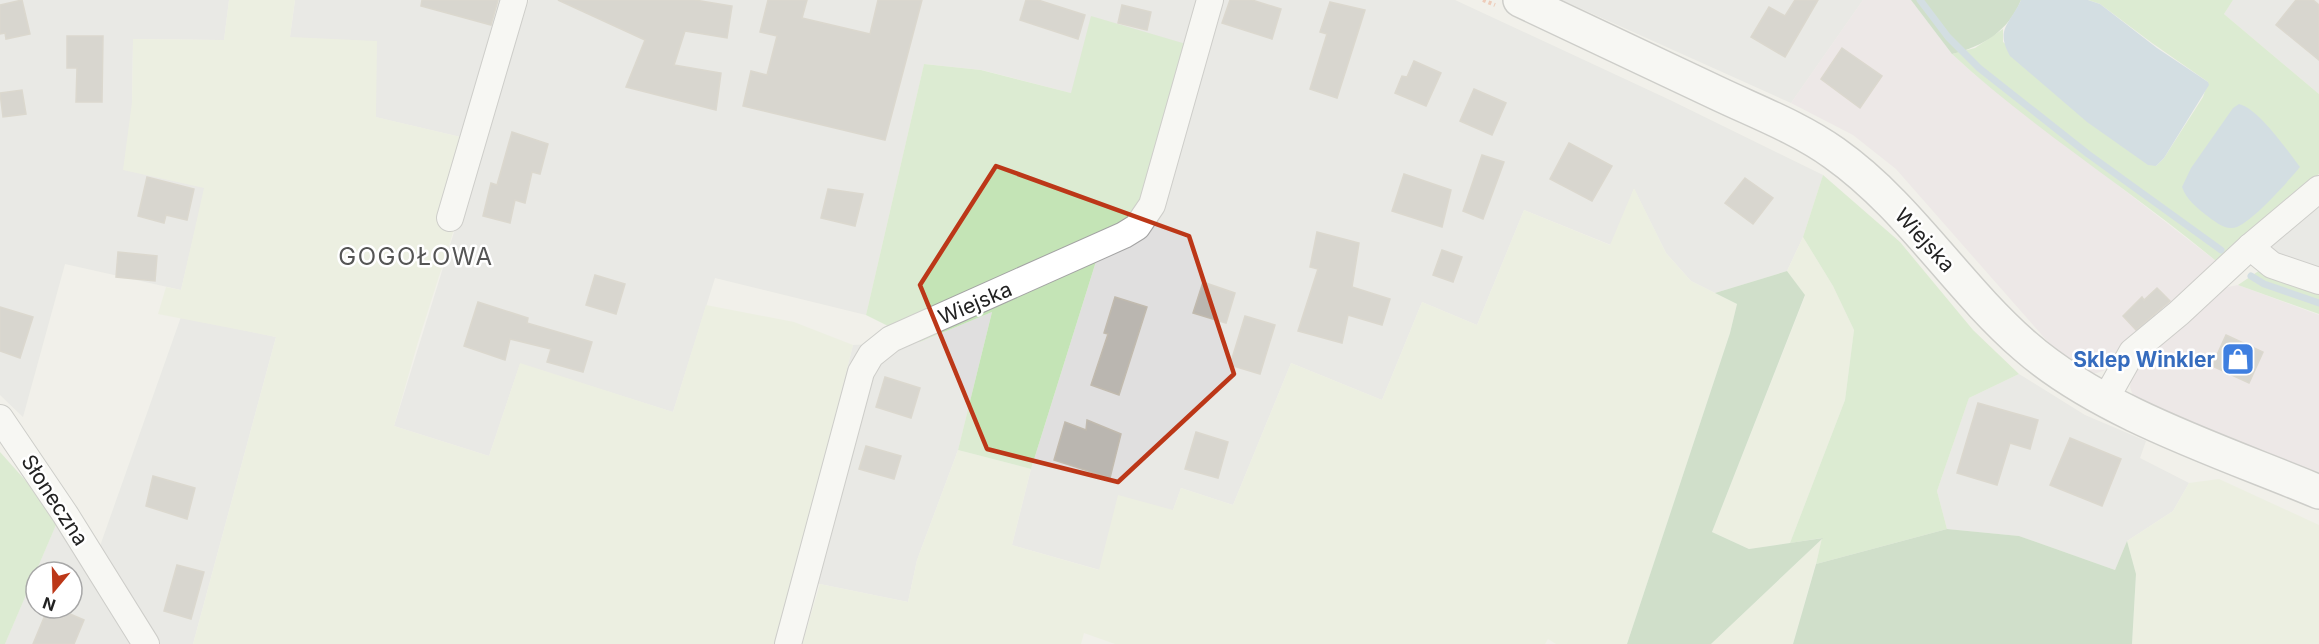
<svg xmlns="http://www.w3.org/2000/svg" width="2319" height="644" viewBox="0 0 2319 644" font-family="Inter,sans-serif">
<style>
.residential{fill:#e0dfdf;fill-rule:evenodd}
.industrial{fill:#e9dde4}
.farmland{fill:#e7edd8}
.grass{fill:#c4e4b6}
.forest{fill:#a8cba4}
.water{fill:#b0c8d9}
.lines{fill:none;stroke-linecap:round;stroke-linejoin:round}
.stream{stroke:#b0c8d9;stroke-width:7}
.building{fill:#bab6b0;stroke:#c1baae;stroke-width:1.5}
.minor-casing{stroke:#a3a3a3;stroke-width:28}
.tertiary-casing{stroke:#a3a3a3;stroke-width:36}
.path{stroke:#eaa081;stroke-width:4;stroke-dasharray:3 3;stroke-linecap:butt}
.minor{stroke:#fff;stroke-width:26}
.tertiary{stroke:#fff;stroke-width:33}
.marked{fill:none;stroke:#bc3718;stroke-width:4.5;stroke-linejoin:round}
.labels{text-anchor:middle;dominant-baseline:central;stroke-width:5;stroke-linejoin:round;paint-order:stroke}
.street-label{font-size:21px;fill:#222;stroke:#fff}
.shop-label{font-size:21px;font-weight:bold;fill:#366cbe;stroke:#fff;text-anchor:end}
.quarter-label{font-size:24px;letter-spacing:1.5px;fill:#555;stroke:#fff}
</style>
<rect width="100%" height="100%" fill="#f1f0ea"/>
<!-- residential -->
<g class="residential">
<polygon points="0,0 229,0 224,40 133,39 132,102 205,188 181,290 65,264 23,417 0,395"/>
<polygon points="295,0 514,0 482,141 529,0 1198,0 1186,44 1071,93 982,70 924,64 866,315 715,278 673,412 520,364 489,456 394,426 482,142 375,117 290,37"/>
<polygon points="1220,0 1455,0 1670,100 1823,175 1803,237 1787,271 1715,293 1691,281 1666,253 1634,189 1611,245 1524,210 1477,325 1422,302 1382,400 1291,363 1233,505 1181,488 1173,510 1100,570 1012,545 1031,469 1098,255 1186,115"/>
<polygon points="1562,0 1863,0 1791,103"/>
<polygon points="2233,0 2319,0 2319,94 2224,14"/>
<polygon points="2319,196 2319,274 2282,257 2265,243"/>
<polygon points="992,312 958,450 917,560 908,602 820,584 792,589 853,345 920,342"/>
<polygon points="181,317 276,337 193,644 160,644 100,546"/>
<polygon points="2019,374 2085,415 2146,441 2140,458 2189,483 2173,511 2127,541 2115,570 2019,536 1947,529 1937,491 1969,398"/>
<path d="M59 518 139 644H5ZM36 572H72V608H36Z"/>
</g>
<!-- industrial -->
<g class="industrial">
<polygon points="1863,0 1911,0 1952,54 1974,74 2216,261 2103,371 2093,374 2080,370 2062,358 1896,169 1853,135 1791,103"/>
<polygon points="2238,285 2319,315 2319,477 2208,432 2133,396 2130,387 2133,361 2223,288"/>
</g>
<!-- farmland -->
<g class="farmland">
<polygon points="229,0 295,0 290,37 377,41 376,117 482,142 418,342 394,426 489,456 520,363 673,412 706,305 794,322 853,345 792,589 775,644 193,644 276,337 158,314 166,287 181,290 204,188 123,170 132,102 133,39 224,40"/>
<polygon points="1634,188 1666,253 1691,281 1737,304 1730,333 1627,644 1556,644 1548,639 1545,644 1115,644 1084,633 1081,644 802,644 820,584 908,602 917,560 958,450 1031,469 1012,545 1099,570 1118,495 1173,510 1181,488 1233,505 1291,363 1382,400 1422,302 1477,325 1524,210 1610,245"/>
<polygon points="1803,237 1833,286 1854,330 1845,400 1790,543 1749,549 1712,532 1805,296 1787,271"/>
<polygon points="2219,479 2319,525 2319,644 2132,644 2136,574 2127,541 2173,511 2189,483"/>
<polygon points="1823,538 1793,644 1711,644"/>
</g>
<!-- grass -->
<g class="grass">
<path d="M2088 0H2233L2224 14 2319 94V174L2216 261C2130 189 2034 130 1952 54L1975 48 2003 29V42L2156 166 2164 158 2203 97 2208 82 2152 43 2100 4Z"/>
<polygon points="1091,16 1186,44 1186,115 1158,222 1098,255 1031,469 958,450 992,312 920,342 866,315 924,64 981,70 1071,93"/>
<polygon points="1823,175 1900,242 1973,330 2019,374 1969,398 1937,491 1947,529 1816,564 1822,538 1790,543 1845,400 1854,330 1833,286 1803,237"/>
<polygon points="2263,268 2319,291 2319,314 2238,285"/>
<polygon points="0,452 59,518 5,644 0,644"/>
</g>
<!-- forest -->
<g class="forest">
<path d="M1911 0H2021C2008 31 1984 46 1952 54Z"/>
<polygon points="1787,271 1805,295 1712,532 1749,549 1823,538 1711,644 1627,644 1730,333 1737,304 1715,293"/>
<polygon points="1947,529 2019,536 2115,570 2127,541 2136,574 2132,644 1793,644 1816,564"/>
</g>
<!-- water -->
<g class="water">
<path d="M2021 0H2088L2100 4 2157 48 2208 82 2209 85 2164 158 2156 166 2148 165 2087 122 2010 56C1995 29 2010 24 2021 0Z"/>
<path d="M2239 104C2259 109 2287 150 2300 167 2290 179 2246 230 2231 228 2222 228 2213 220 2206 215 2196 207 2186 199 2182 187L2191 168 2233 108Z"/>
</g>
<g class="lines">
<!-- stream -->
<g class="stream">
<polyline points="1920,0 1948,37 1979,68 2088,154 2221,250"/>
<polyline points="2251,276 2264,284 2319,303"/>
</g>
</g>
<!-- building -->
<g class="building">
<polygon points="22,0 30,34 6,39 5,33 0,34 0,5"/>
<polygon points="422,0 498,0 491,25 421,6"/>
<polygon points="558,0 695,0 732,6 727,38 685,31 674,65 721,73 716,110 626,87 645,40"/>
<polygon points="768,0 807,0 802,18 870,34 878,0 922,0 885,140 743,106 751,71 767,75 777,36 760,32"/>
<polygon points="1026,0 1038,0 1085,15 1078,39 1020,20"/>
<polygon points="1230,0 1252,0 1281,9 1272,39 1222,23"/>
<polygon points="1795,0 1818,0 1785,57 1751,37 1769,7 1785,16"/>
<polygon points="2296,0 2313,0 2319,5 2319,60 2276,25"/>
<polygon points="1330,2 1365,10 1337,98 1310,89 1327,34 1320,32"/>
<polygon points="1122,5 1151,12 1147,30 1118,23"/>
<polygon points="67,36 103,36 102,102 76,102 77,68 67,68"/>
<polygon points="1842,48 1882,76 1860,108 1821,79"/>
<polygon points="1414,61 1441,73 1426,106 1395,93 1402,76 1407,77"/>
<polygon points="1474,89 1506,103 1492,135 1460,121"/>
<polygon points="22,90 26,114 3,117 0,93"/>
<polygon points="512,132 548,144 540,174 532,172 525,203 515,200 510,223 483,216 491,183 497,185"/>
<polygon points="1569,143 1612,166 1592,201 1550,179"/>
<polygon points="1482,155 1504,162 1483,219 1463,211"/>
<polygon points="1404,174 1451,190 1442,227 1392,211"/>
<polygon points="147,177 194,189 187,220 166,215 164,223 138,216"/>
<polygon points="1745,178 1773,198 1753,224 1725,203"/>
<polygon points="828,189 863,194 855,226 821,218"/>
<polygon points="1317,232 1359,243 1352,287 1390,299 1382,325 1348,315 1342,343 1298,331 1318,269 1310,267"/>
<polygon points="1442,250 1462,257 1453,282 1433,275"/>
<polygon points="118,252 157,256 155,281 116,277"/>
<polygon points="595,275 625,284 616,314 586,305"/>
<polygon points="1203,282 1235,293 1226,323 1193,313"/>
<polygon points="2157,288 2170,301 2136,330 2123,316 2142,297 2144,300"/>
<polygon points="1115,297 1147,307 1119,395 1091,385 1108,334 1104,333"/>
<polygon points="478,302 528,318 527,323 592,342 583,372 547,362 551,349 510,339 505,360 464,346"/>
<polygon points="0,307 33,317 20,358 0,351"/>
<polygon points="1245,316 1275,325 1260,374 1230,365"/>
<polygon points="2226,335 2263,352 2249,383 2212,366"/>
<polygon points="885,377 920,388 911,418 876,407"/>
<polygon points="1978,403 2038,420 2030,449 2010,443 1997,485 1957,473"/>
<polygon points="1087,420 1121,434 1110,478 1054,460 1065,422 1086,430"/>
<polygon points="1196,432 1228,442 1218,478 1185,469"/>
<polygon points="2070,438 2121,459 2102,506 2050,485"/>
<polygon points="866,446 901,456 894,479 859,469"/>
<polygon points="153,476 195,488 187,519 146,506"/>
<polygon points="177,565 204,572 191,619 164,611"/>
<polygon points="48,608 56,608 84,620 74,644 33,644"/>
</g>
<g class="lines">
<!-- minor casing -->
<g class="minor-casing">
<g id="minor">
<polyline points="450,218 514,0"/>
<polyline points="2250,247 2272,265 2319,281"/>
<polyline points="2105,400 2132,352 2179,313 2250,247 2319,189"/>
<polyline points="0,418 65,514 146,644"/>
<polyline points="788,644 861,372 871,355 891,339 1124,235 1137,227 1152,205 1210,0"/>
</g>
</g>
<!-- tertiary casing -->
<g class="tertiary-casing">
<path id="tertiary" d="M1520 0C1587 31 1653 63 1719 94 1757 112 1799 128 1834 153 1909 206 1956 286 2025 346 2101 413 2226 453 2319 492"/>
</g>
<!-- path -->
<polyline class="path" points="1483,0 1495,5"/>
<!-- minor -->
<use href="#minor" class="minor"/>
<!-- tertiary -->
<use href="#tertiary" class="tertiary"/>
</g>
<!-- marked area -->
<path d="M0 0H2319V644H0ZM996 166 1189 236 1234 374 1118 482 987 449 920 285Z" fill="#f1f0ea" fill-opacity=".55" fill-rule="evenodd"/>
<path class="marked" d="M996 166 1189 236 1234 374 1118 482 987 449 920 285Z"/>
<!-- icons -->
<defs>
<g id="shop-square" transform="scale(1.725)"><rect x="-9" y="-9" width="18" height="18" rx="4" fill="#3f7fe0" stroke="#fff"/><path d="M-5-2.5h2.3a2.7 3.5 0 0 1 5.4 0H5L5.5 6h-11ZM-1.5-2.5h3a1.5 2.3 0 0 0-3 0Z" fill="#fff"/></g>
</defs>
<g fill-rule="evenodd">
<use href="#shop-square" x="2238" y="359"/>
</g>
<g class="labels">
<!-- street labels -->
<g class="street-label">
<text transform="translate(1925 240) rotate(48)">Wiejska</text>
<text transform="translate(975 303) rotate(-23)">Wiejska</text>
<text transform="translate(55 500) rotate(57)">Słoneczna</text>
</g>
<!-- shop labels -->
<g class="shop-label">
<text x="2215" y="359">Sklep Winkler</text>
</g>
<!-- quarter labels -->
<g class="quarter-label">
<text x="416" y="256">GOGOŁOWA</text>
</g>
</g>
<!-- north arrow -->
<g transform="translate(54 590) rotate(199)"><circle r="28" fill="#ffffff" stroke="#a7a7a7" stroke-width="1.5"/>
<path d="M0-4.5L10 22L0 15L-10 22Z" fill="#bc3718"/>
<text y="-9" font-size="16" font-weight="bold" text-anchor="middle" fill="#222222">N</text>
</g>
</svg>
